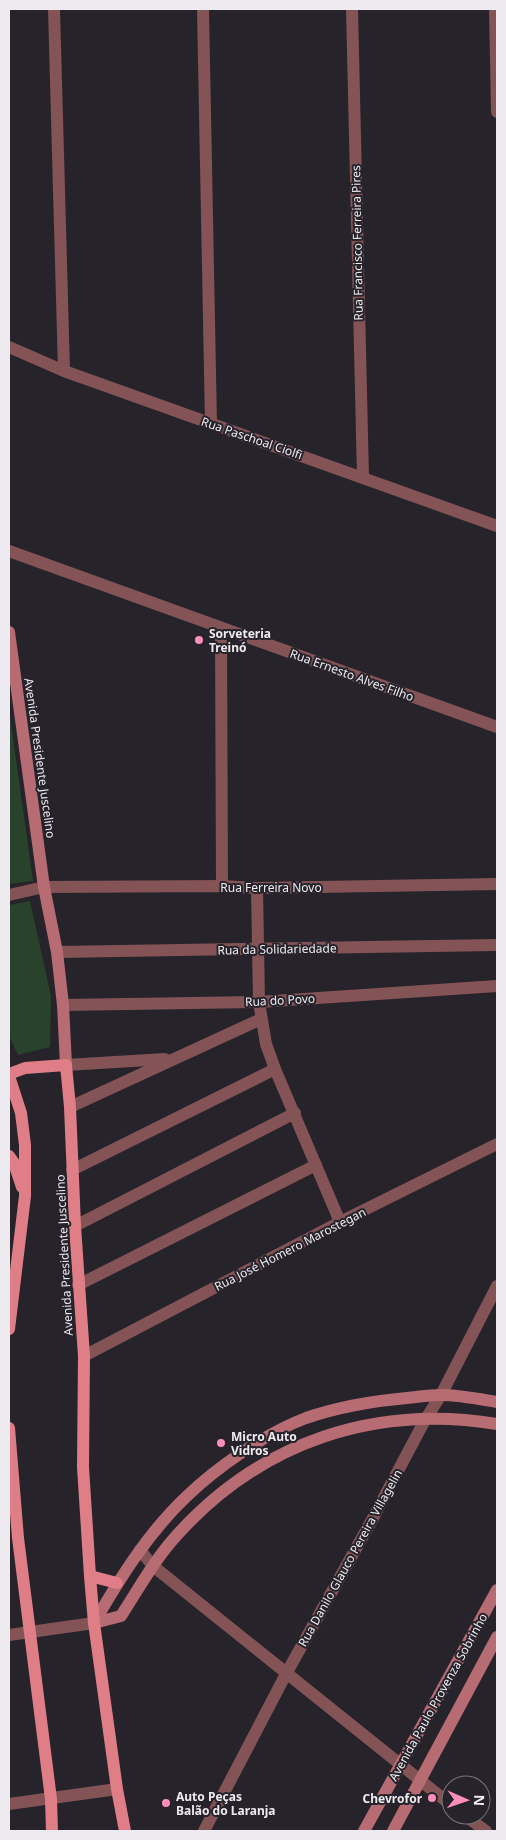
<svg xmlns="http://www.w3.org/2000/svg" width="506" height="1840" viewBox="0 0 506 1840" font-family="'Noto Sans',sans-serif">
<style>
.green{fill:#28422b}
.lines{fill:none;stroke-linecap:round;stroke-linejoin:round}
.minor{stroke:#835356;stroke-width:12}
.tertiary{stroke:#835356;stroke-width:12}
.secondary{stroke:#b76b72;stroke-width:12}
.primary{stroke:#e07e87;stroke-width:12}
.poi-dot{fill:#ff8eba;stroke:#26232b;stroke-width:2}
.labels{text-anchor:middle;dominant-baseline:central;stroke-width:4;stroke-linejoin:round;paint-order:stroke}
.street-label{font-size:12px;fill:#edebf0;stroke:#26232b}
.poi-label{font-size:12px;font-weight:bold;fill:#edebf0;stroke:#26232b;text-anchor:start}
</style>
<rect width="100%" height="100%" fill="#26232b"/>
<!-- green -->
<g class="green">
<polygon points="9,709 33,881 9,884 9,708"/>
<polygon points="30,901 51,996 50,1047 18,1055 9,1036 9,905"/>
</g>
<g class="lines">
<!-- minor -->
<g class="minor">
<polyline points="54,9 64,371"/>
<polyline points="203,9 211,424"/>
<polyline points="352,9 363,477"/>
<polyline points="495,9 497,112"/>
<polyline points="9,347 64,371 497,526"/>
<polyline points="221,629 222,886"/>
<polyline points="257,888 259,1002 266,1044 275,1069 340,1222"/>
<polyline points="9,895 44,887 222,886 257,888 497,884"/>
<polyline points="57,952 497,945"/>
<polyline points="63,1005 259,1002 497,986"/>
<polyline points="66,1065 165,1059"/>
<polyline points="70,1107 261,1019"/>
<polyline points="72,1170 275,1069"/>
<polyline points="75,1226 295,1113"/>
<polyline points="78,1285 316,1165"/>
<polyline points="84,1356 340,1222 497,1144"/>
<polyline points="140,1550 153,1566 451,1805"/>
<polyline points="9,1635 94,1623"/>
<polyline points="9,1804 117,1789"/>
<polyline points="464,1815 486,1831"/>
<polyline points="204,1831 286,1674 373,1518 425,1420 441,1395 497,1286"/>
</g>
<!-- tertiary -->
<polyline class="tertiary" points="9,551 497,727"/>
<!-- secondary -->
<g class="secondary">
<polyline points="9,632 44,887 57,952 63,1005 66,1065"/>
<path d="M94 1623C120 1578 148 1533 186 1497 217 1467 266 1433 306 1418 338 1407 373 1401 407 1398 418 1397 429 1395 441 1395 459 1395 479 1399 497 1402"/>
<path d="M94 1623 121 1616C139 1588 155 1559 177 1535 261 1442 374 1404 497 1424"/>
<polyline points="364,1831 497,1590"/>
<polyline points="393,1831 497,1637"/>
</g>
<!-- primary -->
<g class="primary">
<polyline points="9,1074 25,1068 66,1065 70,1107 75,1226 84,1356 83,1467 90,1576 94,1623 117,1789 125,1831"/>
<polyline points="9,1076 21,1113 25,1145 25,1196 9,1329"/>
<polyline points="9,1156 14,1163 22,1187"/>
<polyline points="9,1428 18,1538 51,1799 52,1831"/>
<polyline points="90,1576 117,1583"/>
</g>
</g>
<!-- markers -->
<g class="poi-dot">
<circle cx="199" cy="640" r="5"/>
<circle cx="221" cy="1443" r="5"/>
<circle cx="432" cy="1798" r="5"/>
<circle cx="166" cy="1803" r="5"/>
</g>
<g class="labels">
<!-- street labels -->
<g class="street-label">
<text transform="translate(357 243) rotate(-91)">Rua Francisco Ferreira Pires</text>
<text transform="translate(252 438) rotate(19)">Rua Paschoal Ciolfi</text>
<text transform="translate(352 675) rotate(20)">Rua Ernesto Alves Filho</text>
<text transform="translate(40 758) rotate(82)">Avenida Presidente Juscelino</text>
<text x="271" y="887">Rua Ferreira Novo</text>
<text transform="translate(277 949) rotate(-1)">Rua da Solidariedade</text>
<text transform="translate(280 1000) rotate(-3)">Rua do Povo</text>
<text transform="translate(290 1249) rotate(-27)">Rua José Homero Marostegan</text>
<text transform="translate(64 1255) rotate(-93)">Avenida Presidente Juscelino</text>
<text transform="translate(350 1558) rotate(-61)">Rua Danilo Glauco Pereira Villagelin</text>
<text transform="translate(438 1697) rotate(-61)">Avenida Paulo Provenza Sobrinho</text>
</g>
<!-- poi labels -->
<g class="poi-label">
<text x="209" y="633">Sorveteria<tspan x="209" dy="14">Treinó</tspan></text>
<text x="231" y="1436">Micro Auto<tspan x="231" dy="14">Vidros</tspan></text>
<text x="176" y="1796">Auto Peças<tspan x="176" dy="14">Balão do Laranja</tspan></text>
<text x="422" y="1798" text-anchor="end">Chevrofor</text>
</g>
</g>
<!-- border -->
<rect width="506" height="1840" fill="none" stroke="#edebf0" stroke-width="20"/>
<!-- north arrow -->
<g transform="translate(466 1800) rotate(92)"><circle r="24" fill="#26232b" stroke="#76737a"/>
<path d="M0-4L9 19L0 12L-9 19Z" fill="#ff8eba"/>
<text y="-8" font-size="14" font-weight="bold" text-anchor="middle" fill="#edebf0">N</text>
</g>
</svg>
